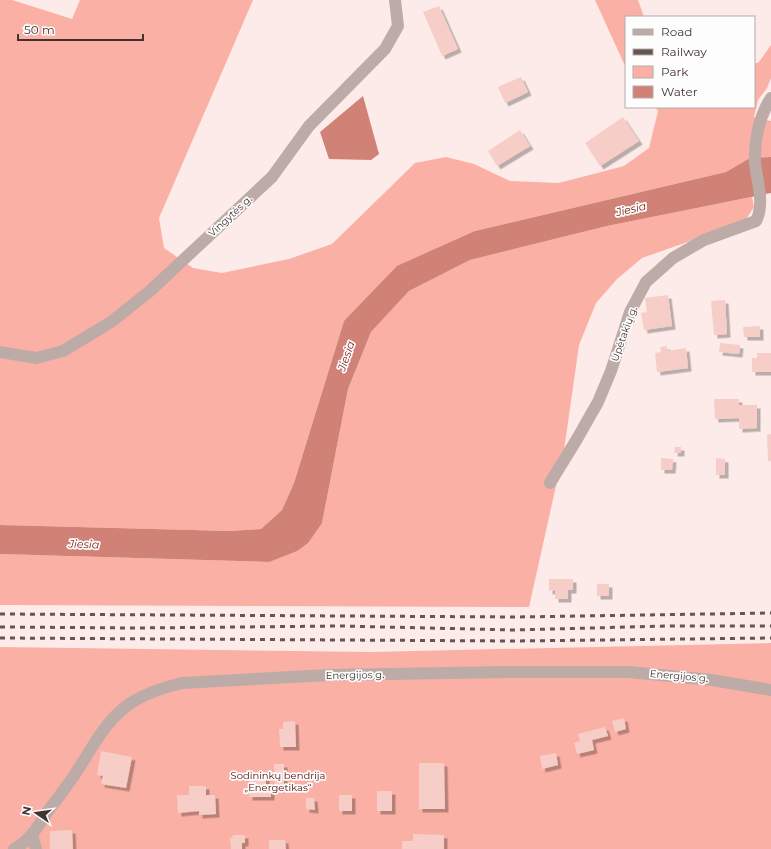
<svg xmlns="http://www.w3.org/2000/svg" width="771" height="849" viewBox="0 0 771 849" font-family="Montserrat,sans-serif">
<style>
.green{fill:#fab0a4}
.water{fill:#d08276}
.building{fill:#f7cec7;filter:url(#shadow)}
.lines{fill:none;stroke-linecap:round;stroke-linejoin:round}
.street{stroke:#bdaba8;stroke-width:12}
.rail{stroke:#655552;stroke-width:3;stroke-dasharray:5 5;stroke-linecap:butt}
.labels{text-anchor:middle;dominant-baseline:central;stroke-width:3.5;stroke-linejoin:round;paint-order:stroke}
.street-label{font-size:10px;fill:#433330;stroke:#fdfdfd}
.park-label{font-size:10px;fill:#540d07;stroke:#fdfdfd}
.water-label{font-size:11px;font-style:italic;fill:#7f2318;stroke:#fdfdfd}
</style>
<defs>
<filter id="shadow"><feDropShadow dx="3.5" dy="3.5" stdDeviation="0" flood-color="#0004"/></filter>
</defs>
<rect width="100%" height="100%" fill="#fcebe8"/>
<!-- green -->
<g class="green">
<polygon points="0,0 12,0 72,19 80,0 253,0 159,218 164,248 193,268 222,273 289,259 332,244 415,163 446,157 474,164 510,181 559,183 624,166 649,148 658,111 655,107 754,107 754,64 759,62 771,45 771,78 767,88 758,100 754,117 771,121 771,157 750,158 726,172 475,231 344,321 294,483 282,510 261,529 230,531 0,525"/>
<polygon points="595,0 638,0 644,17 626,17 626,68"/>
<polygon points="752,197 754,207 744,222 642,258 617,279 596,303 579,345 564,450 529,607 0,605 0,554 269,562 322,523 348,389 371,332 409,291 470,260 607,226"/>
<polygon points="771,643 771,849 0,849 0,647 371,652"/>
</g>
<!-- water -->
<g class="water">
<polygon points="363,96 379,154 371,160 329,159 320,132"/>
<polygon points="771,157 771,193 607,226 470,260 409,291 371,332 348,389 322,523 308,543 297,551 269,562 0,554 0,525 230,531 261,529 282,510 294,483 344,321 397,266 475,231 726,172 750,158"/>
</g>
<!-- building -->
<g class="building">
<polygon points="439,6 458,49 442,56 423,12"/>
<polygon points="521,77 528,92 505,103 498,87"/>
<polygon points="623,117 639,141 600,166 585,143"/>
<polygon points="520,130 530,146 497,166 488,151"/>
<polygon points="668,295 672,326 644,330 641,313 647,312 645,298"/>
<polygon points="725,300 727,334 714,335 711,301"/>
<polygon points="760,326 760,337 744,337 743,327"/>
<polygon points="720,343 740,345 739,354 719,352"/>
<polygon points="667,346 667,351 686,348 688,368 657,372 655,353 661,352 660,347"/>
<polygon points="757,353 771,353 771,372 752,372 752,358 757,358"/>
<polygon points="714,399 739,399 739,405 757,405 757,428 739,429 739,418 715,419"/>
<polygon points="771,434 771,461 768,461 767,435"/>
<polygon points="675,447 681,447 681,453 674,453"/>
<polygon points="661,458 673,459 672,470 661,470"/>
<polygon points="716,458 725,459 725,475 716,475"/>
<polygon points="549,579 573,579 573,590 568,590 568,599 555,599 555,590 549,591"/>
<rect x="597" y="584" width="12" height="12"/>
<polygon points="624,718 626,729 615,732 612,721"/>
<polygon points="295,721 296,747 280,747 279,729 283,729 283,722"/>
<polygon points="605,727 608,736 592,740 594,750 577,754 574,743 580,741 578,734"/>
<polygon points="101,751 132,757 126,788 101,784 103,776 97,775"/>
<polygon points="556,753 558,765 542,769 540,756"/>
<polygon points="419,763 444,763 445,809 419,809"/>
<polygon points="274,764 284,764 284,787 275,787"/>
<polygon points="250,775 266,775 266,784 271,784 271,797 249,797"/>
<polygon points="189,786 206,786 206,795 215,795 216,814 199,815 199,811 178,813 177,795 189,795"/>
<rect x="377" y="791" width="15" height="20"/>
<rect x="339" y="795" width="13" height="16"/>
<polygon points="306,798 314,798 315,810 306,809"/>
<polygon points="72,830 73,849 50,849 50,831"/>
<polygon points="413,834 444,835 444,849 402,849 402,841 413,841"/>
<polygon points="232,835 245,835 245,843 242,843 242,849 231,849 230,838 233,838"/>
<polygon points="269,840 285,840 286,849 269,849"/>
</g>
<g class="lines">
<!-- street -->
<g class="street">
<polyline points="0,352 36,358 63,351 111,322 150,291 272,177 309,126 385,49 398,26 395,0"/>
<path d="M550 483 577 439 598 402 611 371 630 312 646 282 673 258 704 240 756 221C765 204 757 182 755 163 754 142 759 116 771 98"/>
<polyline points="32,835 36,849"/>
<path d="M14 849C30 841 39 825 48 811 58 798 68 785 77 771 93 747 107 717 134 701 149 692 165 687 182 683L329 675 507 672H629L712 680 771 690"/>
</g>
<!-- rail -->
<g class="rail">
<polyline points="0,614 517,617 771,613"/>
<polyline points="0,627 137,628 341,626 515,630 667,626 771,626"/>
<polyline points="0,638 514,641 771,638"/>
</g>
</g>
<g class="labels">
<!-- street labels -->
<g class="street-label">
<text transform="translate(230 216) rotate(-43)">Vingytės g.</text>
<text transform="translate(624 334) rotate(-70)">Upėtakių g.</text>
<text transform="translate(355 675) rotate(-1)">Energijos g.</text>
<text transform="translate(679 676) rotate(5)">Energijos g.</text>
</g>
<!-- park labels -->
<g class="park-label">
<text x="278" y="775">Sodininkų bendrija<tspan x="278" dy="12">„Energetikas“</tspan></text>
</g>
<!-- water labels -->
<g class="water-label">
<text transform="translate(631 209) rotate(-13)">Jiesia</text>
<text transform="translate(346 356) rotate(-71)">Jiesia</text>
<text transform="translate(84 544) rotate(2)">Jiesia</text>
</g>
</g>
<!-- legend -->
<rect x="625" y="16" width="130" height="92" fill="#fdfdfd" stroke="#b3acab"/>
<rect x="633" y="29" width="20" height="6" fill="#bdaba8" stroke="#b3acab"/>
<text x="661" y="36" font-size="12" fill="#433330">Road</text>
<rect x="633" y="49" width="20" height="6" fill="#655552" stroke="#b3acab"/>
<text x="661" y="56" font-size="12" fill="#433330">Railway</text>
<rect x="633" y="66" width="20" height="12" fill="#fab0a4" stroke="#b3acab"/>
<text x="661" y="76" font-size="12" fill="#433330">Park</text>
<rect x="633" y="86" width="20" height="12" fill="#d08276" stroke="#b3acab"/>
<text x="661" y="96" font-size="12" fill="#433330">Water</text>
<!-- north arrow -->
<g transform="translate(36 813) rotate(283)" stroke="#fdfdfd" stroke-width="3" paint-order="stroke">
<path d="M0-3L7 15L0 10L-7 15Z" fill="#433330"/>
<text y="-6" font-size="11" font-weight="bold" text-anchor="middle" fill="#433330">N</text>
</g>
<!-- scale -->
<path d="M18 34v6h125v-6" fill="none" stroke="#433330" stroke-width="2"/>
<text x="24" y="34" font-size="12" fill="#433330" stroke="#fdfdfd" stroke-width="3" paint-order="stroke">50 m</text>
</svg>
